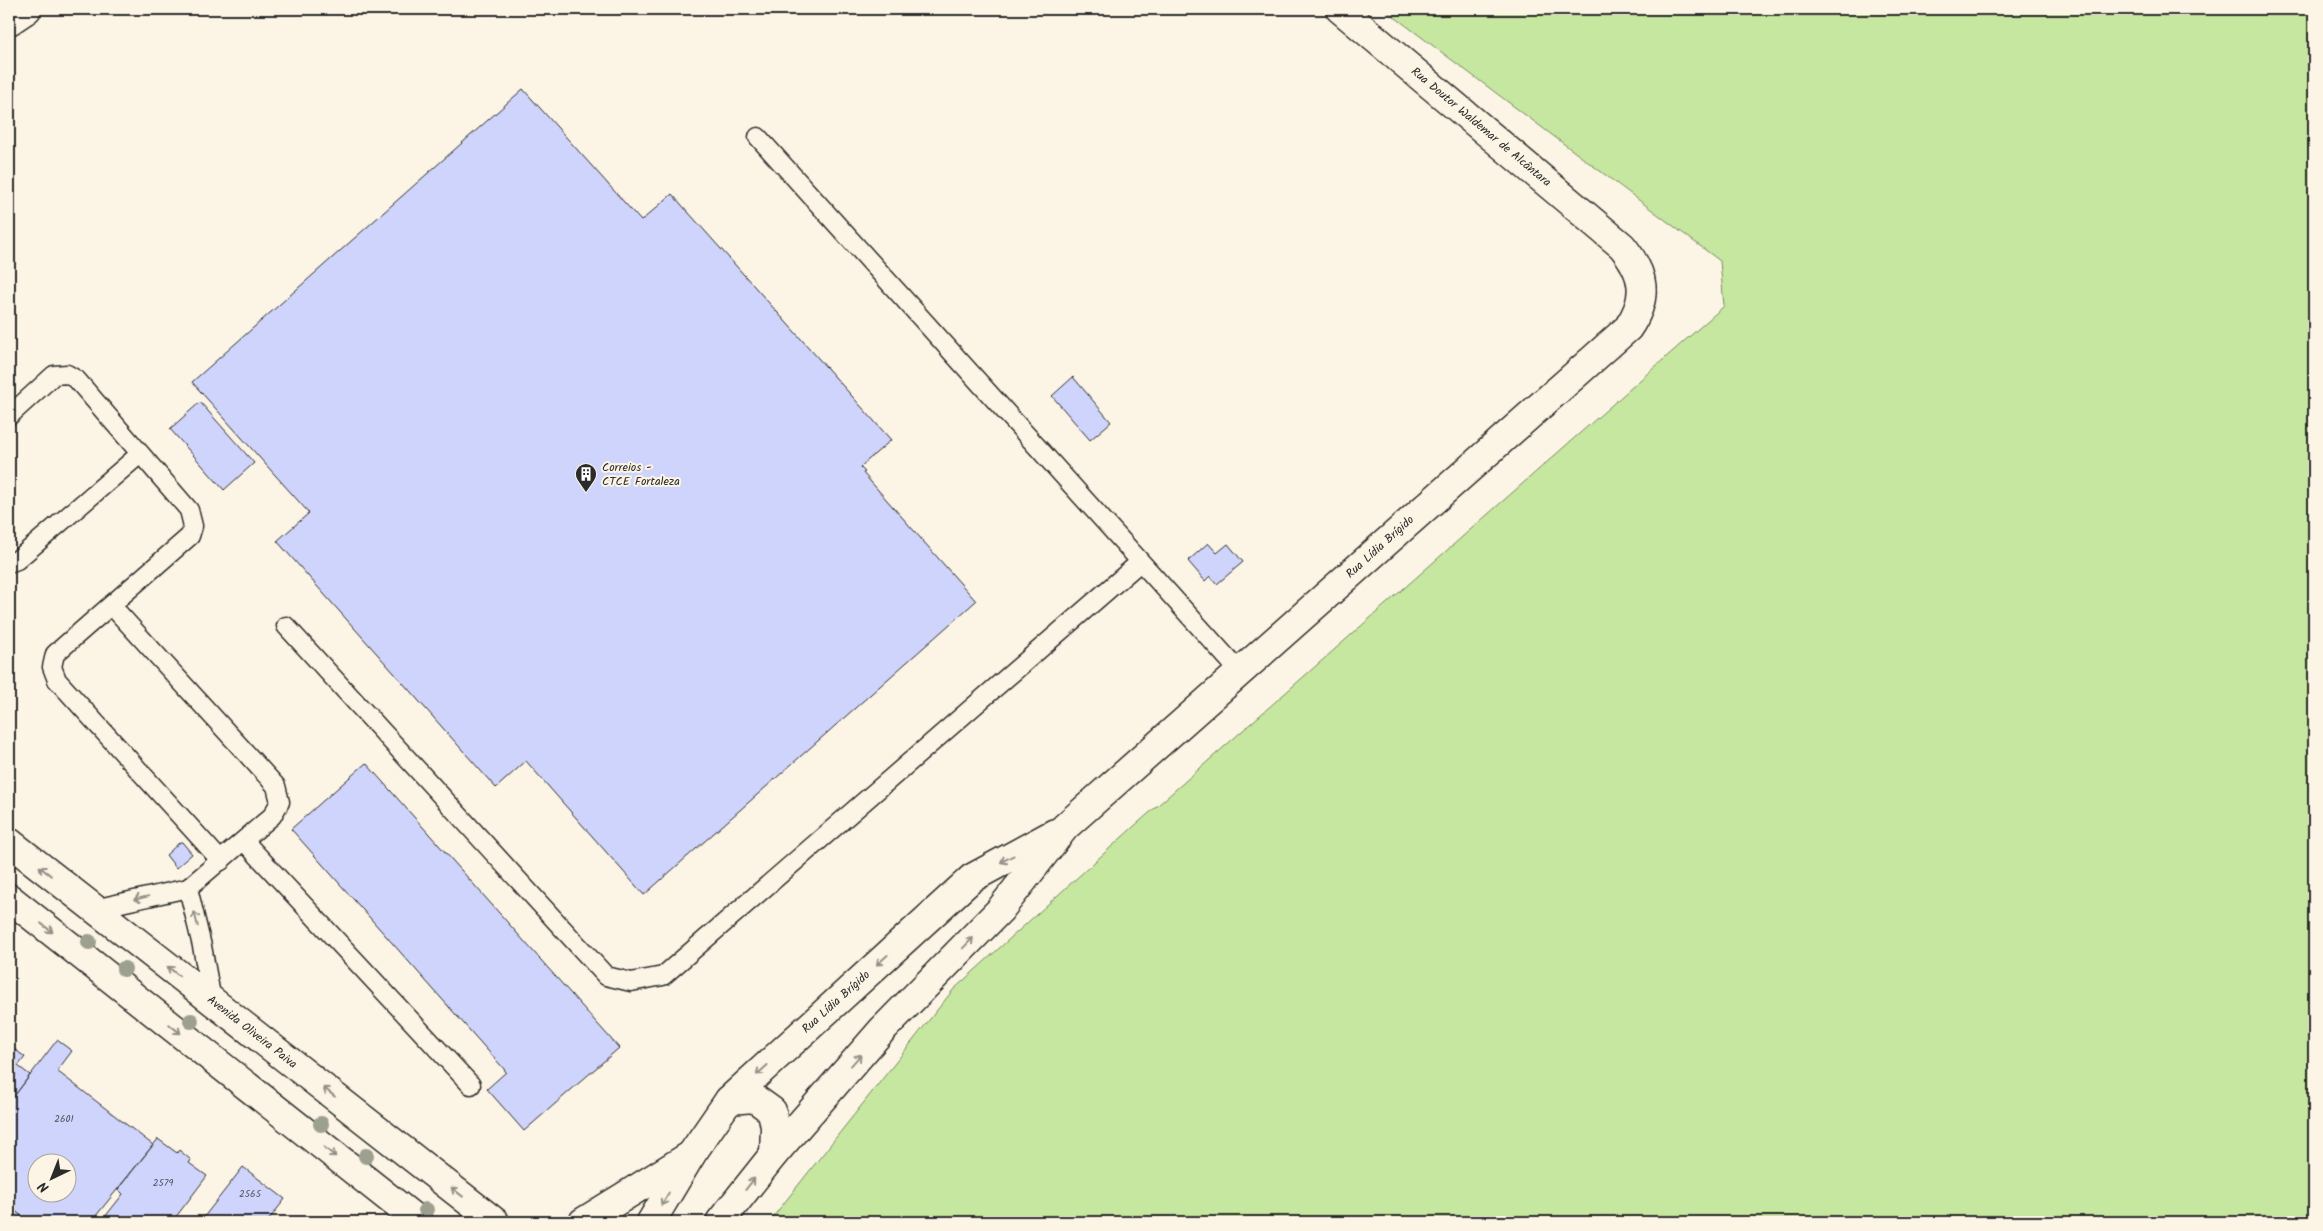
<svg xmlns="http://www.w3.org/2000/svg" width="2323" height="1231" viewBox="0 0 2323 1231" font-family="Kalam,sans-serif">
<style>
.green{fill:#c6e79f;stroke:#788965}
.building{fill:#ced4fc;stroke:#2b2b2b;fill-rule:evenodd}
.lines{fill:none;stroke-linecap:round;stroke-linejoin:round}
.service-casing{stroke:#2b2b2b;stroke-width:21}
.tertiary-casing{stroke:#2b2b2b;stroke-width:31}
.primary-casing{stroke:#2b2b2b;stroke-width:31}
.service{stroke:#fcf5e5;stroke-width:18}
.tertiary{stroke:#fcf5e5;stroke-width:28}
.primary{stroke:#fcf5e5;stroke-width:28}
.tree{fill:#9ea08f}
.oneway{stroke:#949088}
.labels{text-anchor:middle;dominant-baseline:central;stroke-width:4;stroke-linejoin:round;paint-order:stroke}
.number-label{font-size:10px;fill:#54555f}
.street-label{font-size:12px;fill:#2b2b2b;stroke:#fcf5e5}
.poi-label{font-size:12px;fill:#2b2b2b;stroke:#fcf5e5;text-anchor:start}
</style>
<rect width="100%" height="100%" fill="#fcf5e5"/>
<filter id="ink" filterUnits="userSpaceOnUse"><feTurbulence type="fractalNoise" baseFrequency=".02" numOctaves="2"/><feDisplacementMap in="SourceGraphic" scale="10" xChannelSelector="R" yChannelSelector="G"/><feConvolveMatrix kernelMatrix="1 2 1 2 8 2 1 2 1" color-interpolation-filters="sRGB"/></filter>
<g filter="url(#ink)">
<!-- green -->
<polygon class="green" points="1384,9 2314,9 2314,1222 769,1222 953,990 1131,829 1724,306 1720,261"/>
<!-- building -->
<g class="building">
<polygon points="523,89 641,221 672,194 891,440 860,467 865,472 863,473 976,601 644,895 526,761 496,788 277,541 309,513 192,382"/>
<polygon points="1073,377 1111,422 1090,440 1052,396"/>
<polygon points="200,402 254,463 224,490 170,429"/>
<polygon points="1208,543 1217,553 1228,544 1243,562 1217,584 1210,576 1205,581 1188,561"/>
<polygon points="366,763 619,1048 524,1131 487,1089 506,1072 504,1069 291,829"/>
<polygon points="180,842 182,842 192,854 176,868 166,855"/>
<path d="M57 1040 72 1051 57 1071 153 1145 91 1222H29L9 1206V1169L14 1162 9 1158V1103ZM38 1164H68V1194H38Z"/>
<polygon points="13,1048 25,1057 18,1066 30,1075 9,1103 9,1054"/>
<polygon points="158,1139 177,1153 179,1150 191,1160 189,1163 207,1176 172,1222 101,1222 123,1194 118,1189"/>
<polygon points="243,1167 285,1199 267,1222 200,1222"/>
<polygon points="9,1206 29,1222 9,1222"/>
</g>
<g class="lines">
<!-- service casing -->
<g class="service-casing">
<g id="service">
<polyline points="758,137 1240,672"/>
<polyline points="9,416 54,375 67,374 77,380 189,510 193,526 190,536 55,654 52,667 57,680 221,861"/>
<polyline points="9,563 17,560 140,454"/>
<polyline points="286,626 606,976 631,982 663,976 1140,562"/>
<polyline points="244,841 471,1085"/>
<polyline points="188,888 202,946 212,1001"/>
<polyline points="94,909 188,888 272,816 280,802 276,786 112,606"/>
</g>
</g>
<!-- tertiary casing -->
<g class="tertiary-casing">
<g id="tertiary">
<polyline points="9,21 27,9"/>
<polyline points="729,1100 754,1098 772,1111 775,1127 774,1154"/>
<polyline points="651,1222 691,1155 729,1100 972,878 1055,833"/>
<path d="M720 1222 774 1154 883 1029 1000 910 1065 827 1628 328C1649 297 1645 274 1622 246L1340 9"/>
</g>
</g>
<!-- primary casing -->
<g class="primary-casing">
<g id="primary">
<polyline points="9,842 495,1222"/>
<polyline points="9,898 419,1222"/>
<polyline points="583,1222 691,1155"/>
</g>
</g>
<!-- service -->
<use href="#service" class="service"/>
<!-- tertiary -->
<use href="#tertiary" class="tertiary"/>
<!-- primary -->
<use href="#primary" class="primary"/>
</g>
<!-- trees -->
<g class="tree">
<circle cx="89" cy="942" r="8"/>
<circle cx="124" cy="969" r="8"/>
<circle cx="191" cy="1021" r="8"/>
<circle cx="321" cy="1124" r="8"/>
<circle cx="366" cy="1156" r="8"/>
<circle cx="426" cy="1210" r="8"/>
</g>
<!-- one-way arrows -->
<defs><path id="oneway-shaft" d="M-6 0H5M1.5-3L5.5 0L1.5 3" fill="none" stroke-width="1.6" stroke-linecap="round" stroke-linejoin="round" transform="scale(1.25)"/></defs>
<g class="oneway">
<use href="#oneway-shaft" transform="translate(1007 859) rotate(152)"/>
<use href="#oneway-shaft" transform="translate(45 871) rotate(-142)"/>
<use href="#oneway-shaft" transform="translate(141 898) rotate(167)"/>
<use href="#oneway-shaft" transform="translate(196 919) rotate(-104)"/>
<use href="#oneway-shaft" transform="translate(47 928) rotate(38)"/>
<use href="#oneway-shaft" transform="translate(968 943) rotate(-46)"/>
<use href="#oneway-shaft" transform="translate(882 960) rotate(138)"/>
<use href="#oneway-shaft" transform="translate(173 971) rotate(-142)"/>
<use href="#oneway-shaft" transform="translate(175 1029) rotate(38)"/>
<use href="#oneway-shaft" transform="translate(856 1060) rotate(-49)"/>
<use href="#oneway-shaft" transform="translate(762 1070) rotate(138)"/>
<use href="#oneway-shaft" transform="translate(329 1092) rotate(-142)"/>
<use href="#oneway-shaft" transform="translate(330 1152) rotate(38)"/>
<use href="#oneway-shaft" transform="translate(750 1184) rotate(-52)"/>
<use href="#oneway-shaft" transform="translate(457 1192) rotate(-142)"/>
<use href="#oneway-shaft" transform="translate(665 1199) rotate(121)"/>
</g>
</g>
<!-- icons -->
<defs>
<g id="building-pin" transform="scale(1.125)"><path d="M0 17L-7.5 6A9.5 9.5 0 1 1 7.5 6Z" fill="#2b2b2b" stroke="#fcf5e5"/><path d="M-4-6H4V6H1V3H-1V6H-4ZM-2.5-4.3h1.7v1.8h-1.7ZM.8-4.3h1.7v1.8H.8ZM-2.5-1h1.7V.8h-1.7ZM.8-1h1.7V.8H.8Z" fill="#fff"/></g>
</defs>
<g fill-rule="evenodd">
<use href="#building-pin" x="586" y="474"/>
</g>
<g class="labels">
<!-- number labels -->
<g class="number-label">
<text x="64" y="1119">2601</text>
<text x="163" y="1183">2579</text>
<text x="250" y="1194">2565</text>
</g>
<!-- street labels -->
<g class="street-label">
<text transform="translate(1481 127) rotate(40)">Rua Doutor Waldemar de Alcântara</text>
<text transform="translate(1380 547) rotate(-42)">Rua Lídia Brígido</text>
<text transform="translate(836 1002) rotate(-42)">Rua Lídia Brígido</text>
<text transform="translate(252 1032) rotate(38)">Avenida Oliveira Paiva</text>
</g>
<!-- poi labels -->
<g class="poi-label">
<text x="602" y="467">Correios -<tspan x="602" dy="14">CTCE Fortaleza</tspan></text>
</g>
</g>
<!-- margin -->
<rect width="2323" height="1231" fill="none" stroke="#fcf5e5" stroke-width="30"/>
<rect x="15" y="15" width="2293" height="1201" fill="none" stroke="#2b2b2b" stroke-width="2" filter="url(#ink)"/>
<!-- north arrow -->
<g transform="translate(52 1178) rotate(223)"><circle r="24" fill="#fcf5e5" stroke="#a8a49b"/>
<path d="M0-4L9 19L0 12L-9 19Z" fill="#2b2b2b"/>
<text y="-8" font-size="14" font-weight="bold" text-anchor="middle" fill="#2b2b2b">N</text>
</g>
</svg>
